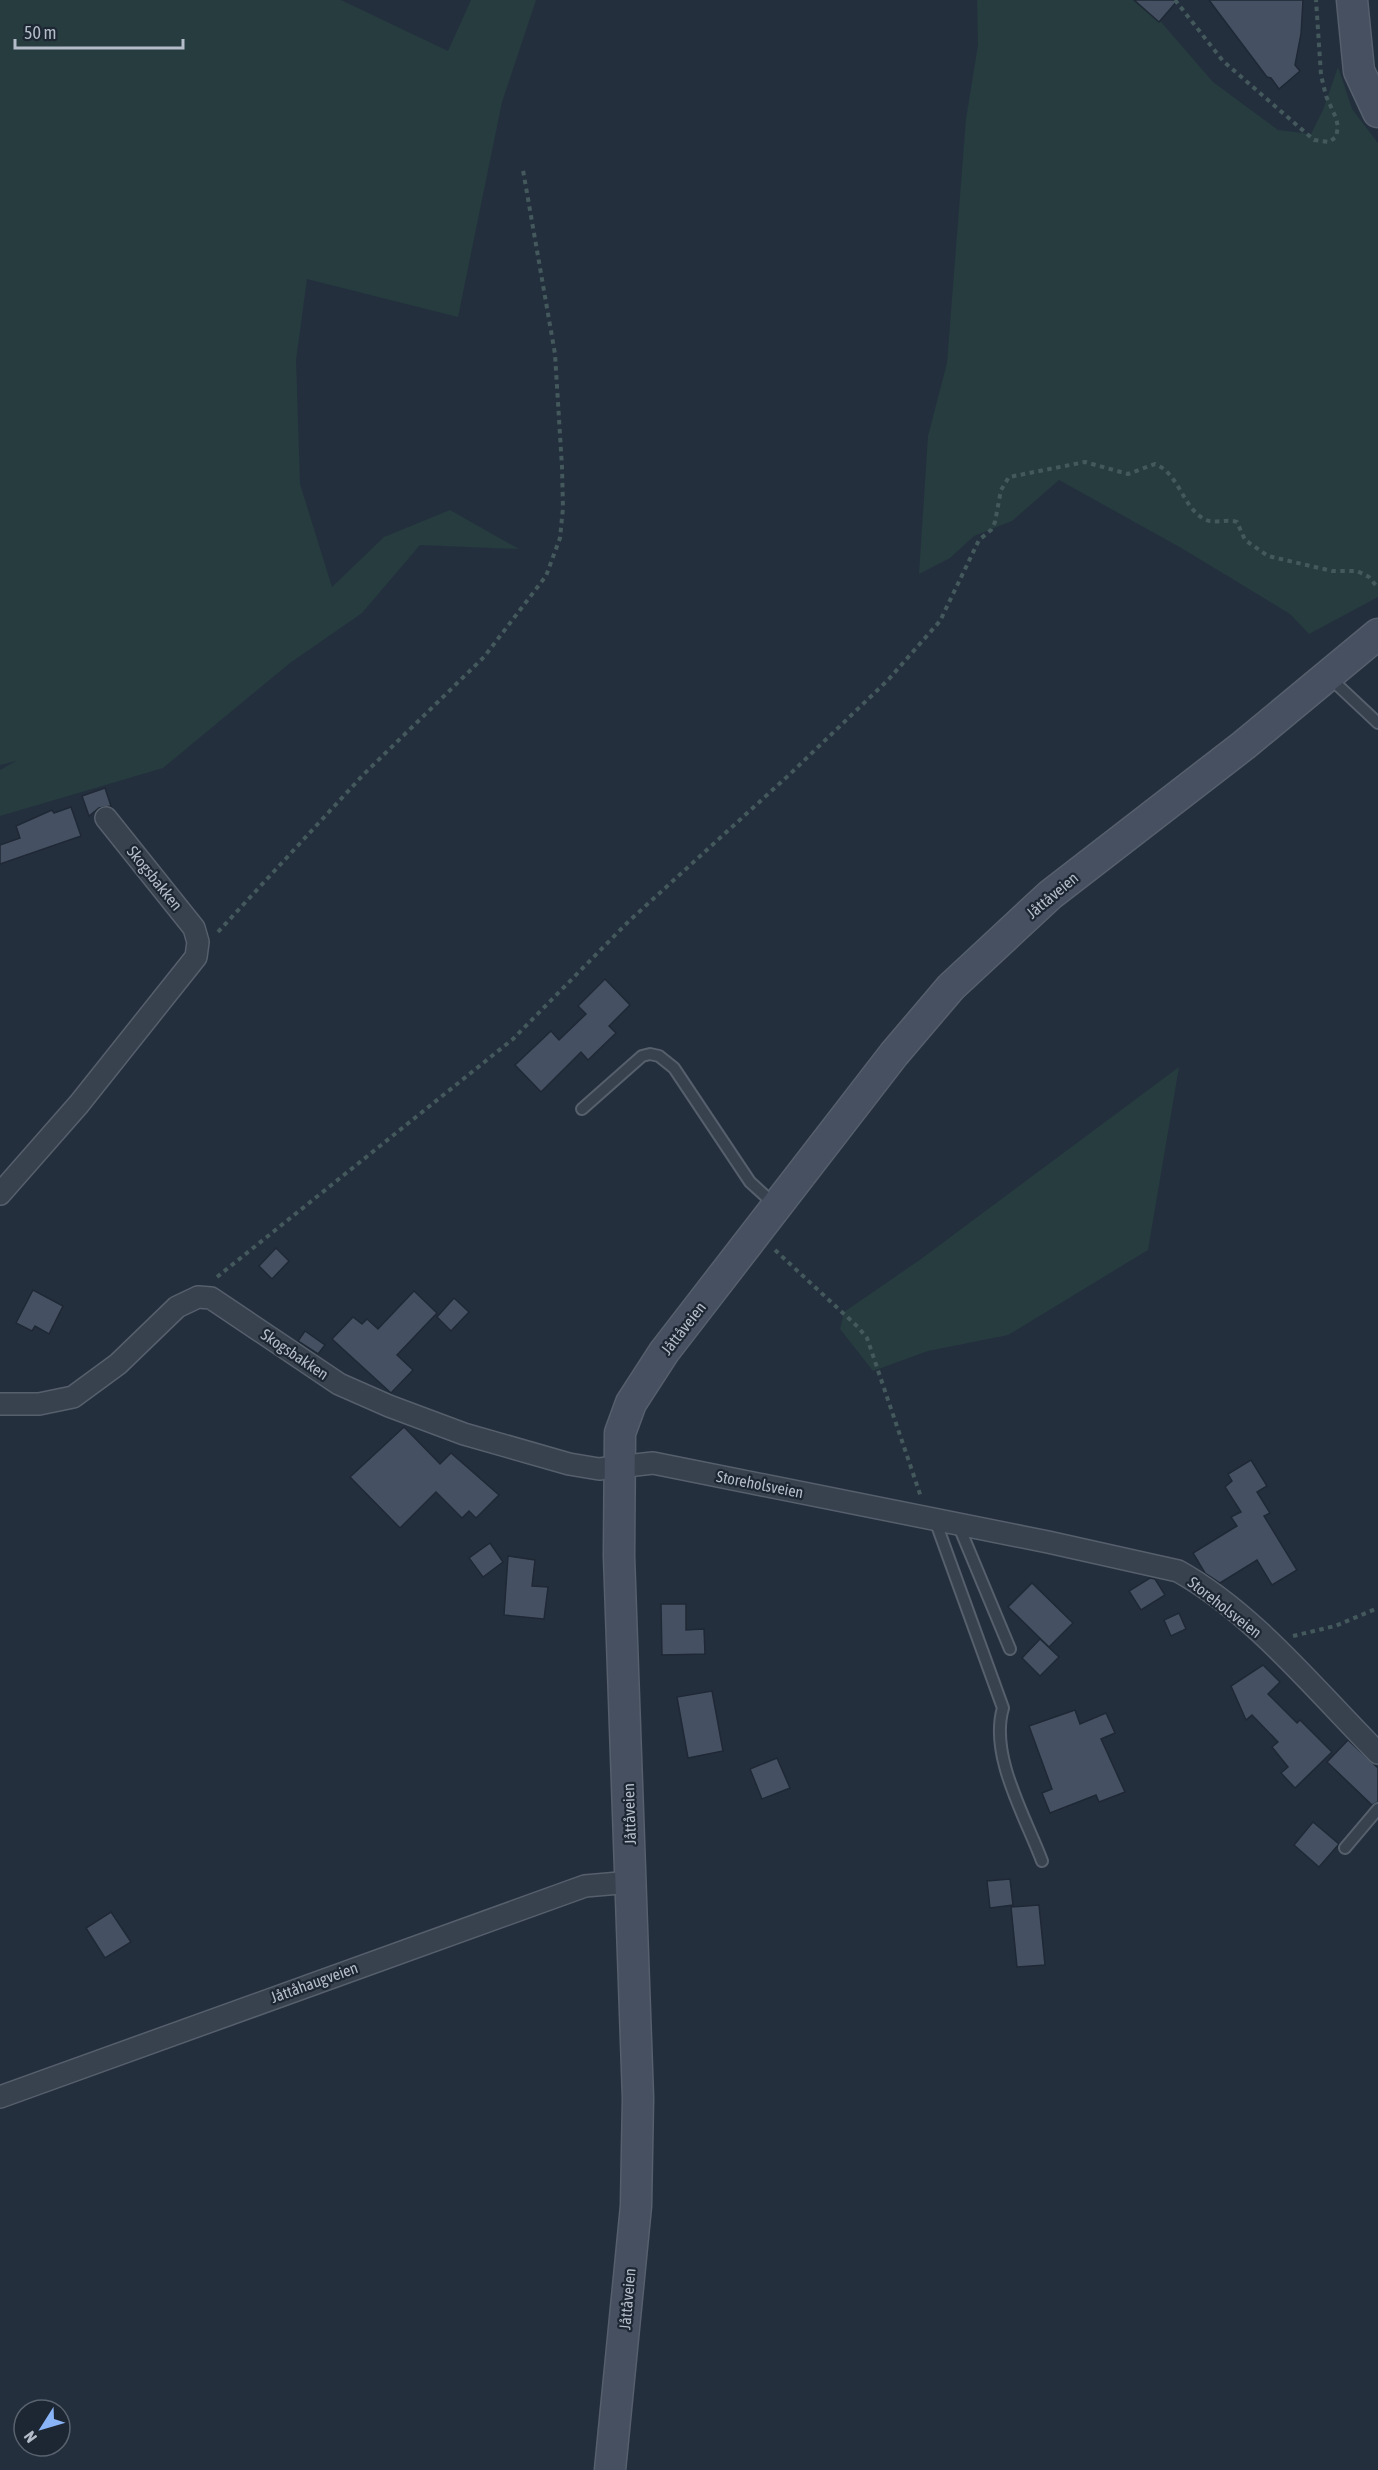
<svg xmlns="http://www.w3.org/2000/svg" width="1378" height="2470" viewBox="0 0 1378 2470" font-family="'Asap Condensed',sans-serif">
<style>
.green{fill:#263c3f}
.building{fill:#455162;stroke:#1f2835;stroke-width:1.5}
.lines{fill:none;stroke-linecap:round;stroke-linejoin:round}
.lane-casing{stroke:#565f6c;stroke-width:14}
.street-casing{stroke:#565f6c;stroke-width:24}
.secondary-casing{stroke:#565f6c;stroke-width:33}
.path{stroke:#44595c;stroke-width:4;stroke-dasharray:4.5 4.5;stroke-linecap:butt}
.lane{stroke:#38414e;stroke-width:10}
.street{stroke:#38414e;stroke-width:21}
.secondary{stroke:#465061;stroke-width:30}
.labels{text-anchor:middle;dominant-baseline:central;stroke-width:4.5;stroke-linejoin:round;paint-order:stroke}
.street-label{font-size:16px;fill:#b4bcc9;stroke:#1d2633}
</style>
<rect width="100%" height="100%" fill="#242f3e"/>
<!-- green -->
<g class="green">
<polygon points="0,0 341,0 448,51 471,0 536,0 502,102 458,317 307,279 296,360 300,484 332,587 384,537 450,510 519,549 420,545 362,613 290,663 163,768 0,816 0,770 16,761 0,765"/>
<polygon points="977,0 1142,0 1213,82 1278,130 1311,134 1323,110 1338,67 1352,109 1378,143 1378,597 1309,634 1290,614 1183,549 1059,480 1012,521 974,536 950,558 919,574 928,436 947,363 966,119 978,45"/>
<polygon points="1179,1067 1148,1250 1008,1335 928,1351 873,1371 840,1329 844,1312 921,1259"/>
</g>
<!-- building -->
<g class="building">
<polygon points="1134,0 1178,0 1159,22"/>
<polygon points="1209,0 1303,0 1301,34 1295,65 1300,71 1279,89 1271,78 1267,77"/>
<polygon points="105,788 111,806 99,808 89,816 82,796"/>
<polygon points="71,807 81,836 0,864 0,845 20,838 16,826 52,810 54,813"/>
<polygon points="605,979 630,1005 609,1026 616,1033 588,1060 581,1052 541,1092 515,1065 551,1031 559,1040 586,1014 578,1006"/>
<polygon points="276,1248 289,1261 272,1279 259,1266"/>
<polygon points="33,1290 63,1306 49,1334 35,1326 32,1331 16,1323"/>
<polygon points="414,1291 437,1313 397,1355 413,1370 391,1393 332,1339 353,1317 362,1324 367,1319 378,1329"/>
<polygon points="454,1298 469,1312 451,1331 437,1317"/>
<polygon points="305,1331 325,1345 318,1354 298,1341"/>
<polygon points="404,1427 440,1464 451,1453 499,1495 476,1518 469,1511 462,1518 436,1492 400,1528 350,1477"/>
<polygon points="1251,1460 1267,1486 1257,1492 1270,1513 1264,1516 1297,1570 1272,1585 1257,1560 1220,1583 1205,1573 1193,1553 1237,1526 1231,1517 1241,1512 1225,1487 1232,1481 1228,1474"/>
<polygon points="490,1543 503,1562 483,1577 469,1558"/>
<polygon points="508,1556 535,1560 532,1586 548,1587 544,1619 504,1615"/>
<polygon points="1150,1578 1155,1579 1165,1595 1141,1610 1129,1591"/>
<polygon points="1032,1583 1073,1623 1049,1647 1008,1607"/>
<polygon points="661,1604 686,1604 686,1630 704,1629 705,1654 662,1655"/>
<polygon points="1179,1613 1186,1629 1171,1636 1164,1620"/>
<polygon points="1040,1639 1059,1657 1040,1676 1022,1658"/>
<polygon points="1263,1665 1280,1682 1268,1694 1297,1723 1300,1720 1332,1752 1295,1788 1281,1773 1288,1767 1272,1747 1278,1742 1252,1715 1246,1720 1231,1686"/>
<polygon points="712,1691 723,1751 688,1758 677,1697"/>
<polygon points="1075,1710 1080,1724 1106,1713 1115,1733 1101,1739 1125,1792 1099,1802 1096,1795 1050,1813 1042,1793 1052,1789 1029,1726"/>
<polygon points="1348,1740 1378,1768 1378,1802 1372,1805 1327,1762"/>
<polygon points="777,1758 790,1788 762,1799 750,1769"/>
<polygon points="1313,1822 1339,1844 1319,1867 1294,1845"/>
<polygon points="1010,1879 1013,1905 990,1908 987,1881"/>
<polygon points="1039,1905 1045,1965 1017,1967 1011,1907"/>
<polygon points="111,1912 131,1942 105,1958 86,1928"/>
</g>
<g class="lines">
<!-- lane casing -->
<g class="lane-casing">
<g id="lane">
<polyline points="1330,678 1378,723"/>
<polyline points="582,1109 642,1056 650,1054 659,1056 674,1068 750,1182 774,1204"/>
<path d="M935 1520 1003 1708C989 1755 1025 1816 1042 1861"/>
<polyline points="958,1524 1010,1649"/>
<polyline points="1345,1848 1378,1809"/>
</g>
</g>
<!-- street casing -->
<g class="street-casing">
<g id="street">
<polyline points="0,1194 79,1104 196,957 198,942 194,928 106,818"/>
<path d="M0 1404H39L73 1397 118 1364 177 1307 198 1297 211 1298 339 1384 389 1406 464 1434 569 1464 599 1469 653 1463 1048 1542 1178 1571C1255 1614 1316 1691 1378 1753"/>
<polyline points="0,2097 585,1886 631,1882"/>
</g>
</g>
<!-- secondary casing -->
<g class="secondary-casing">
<g id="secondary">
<polyline points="1352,0 1359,71 1378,112"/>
<polyline points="610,2470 636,2206 638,2098 619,1556 620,1433 631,1403 664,1352 894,1054 951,987 1050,895 1244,745 1378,634"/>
</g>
</g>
<!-- path -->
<g class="path">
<polyline points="1175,0 1223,61 1314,140 1329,142 1336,137 1338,127 1336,118 1326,96 1321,75 1316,0"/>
<polyline points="218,932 364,774 484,657 546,576 560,538 563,508 562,467 555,354 523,170"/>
<polyline points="775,1250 858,1327 867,1338 921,1497"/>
<path d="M217 1277 513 1039 629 921 790 774 888 680 940 621 979 540 991 530 995 522 1001 490 1009 477 1085 462 1128 474 1155 464C1178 473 1182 504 1201 517 1212 526 1225 518 1237 522L1245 540 1268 556 1332 571H1357L1369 577 1378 588"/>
<polyline points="1293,1636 1335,1626 1378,1608"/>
</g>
<!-- lane -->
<use href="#lane" class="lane"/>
<!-- street -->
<use href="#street" class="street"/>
<!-- secondary -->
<use href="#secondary" class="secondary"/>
</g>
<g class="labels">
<!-- street labels -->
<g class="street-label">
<text transform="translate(155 878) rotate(51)">Skogsbakken</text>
<text transform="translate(1052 895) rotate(-40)">Jåttåveien</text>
<text transform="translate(683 1328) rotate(-52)">Jåttåveien</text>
<text transform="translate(295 1354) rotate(34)">Skogsbakken</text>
<text transform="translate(760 1484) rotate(11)">Storeholsveien</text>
<text transform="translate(1225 1607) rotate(38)">Storeholsveien</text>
<text transform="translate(629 1814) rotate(-92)">Jåttåveien</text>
<text transform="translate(314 1982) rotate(-20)">Jåttåhaugveien</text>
<text transform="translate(627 2299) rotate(-85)">Jåttåveien</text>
</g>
</g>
<!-- north arrow -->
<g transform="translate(42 2428) rotate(233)"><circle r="28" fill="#1d2633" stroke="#59626f" stroke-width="1.5"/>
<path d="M0-4.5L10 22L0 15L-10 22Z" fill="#8ab4f8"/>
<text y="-9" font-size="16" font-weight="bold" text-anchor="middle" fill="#b4bcc9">N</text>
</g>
<!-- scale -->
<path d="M15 39v9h168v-9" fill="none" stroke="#b4bcc9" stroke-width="3"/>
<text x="24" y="39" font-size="18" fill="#b4bcc9" stroke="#1d2633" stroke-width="4.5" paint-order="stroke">50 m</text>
</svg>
